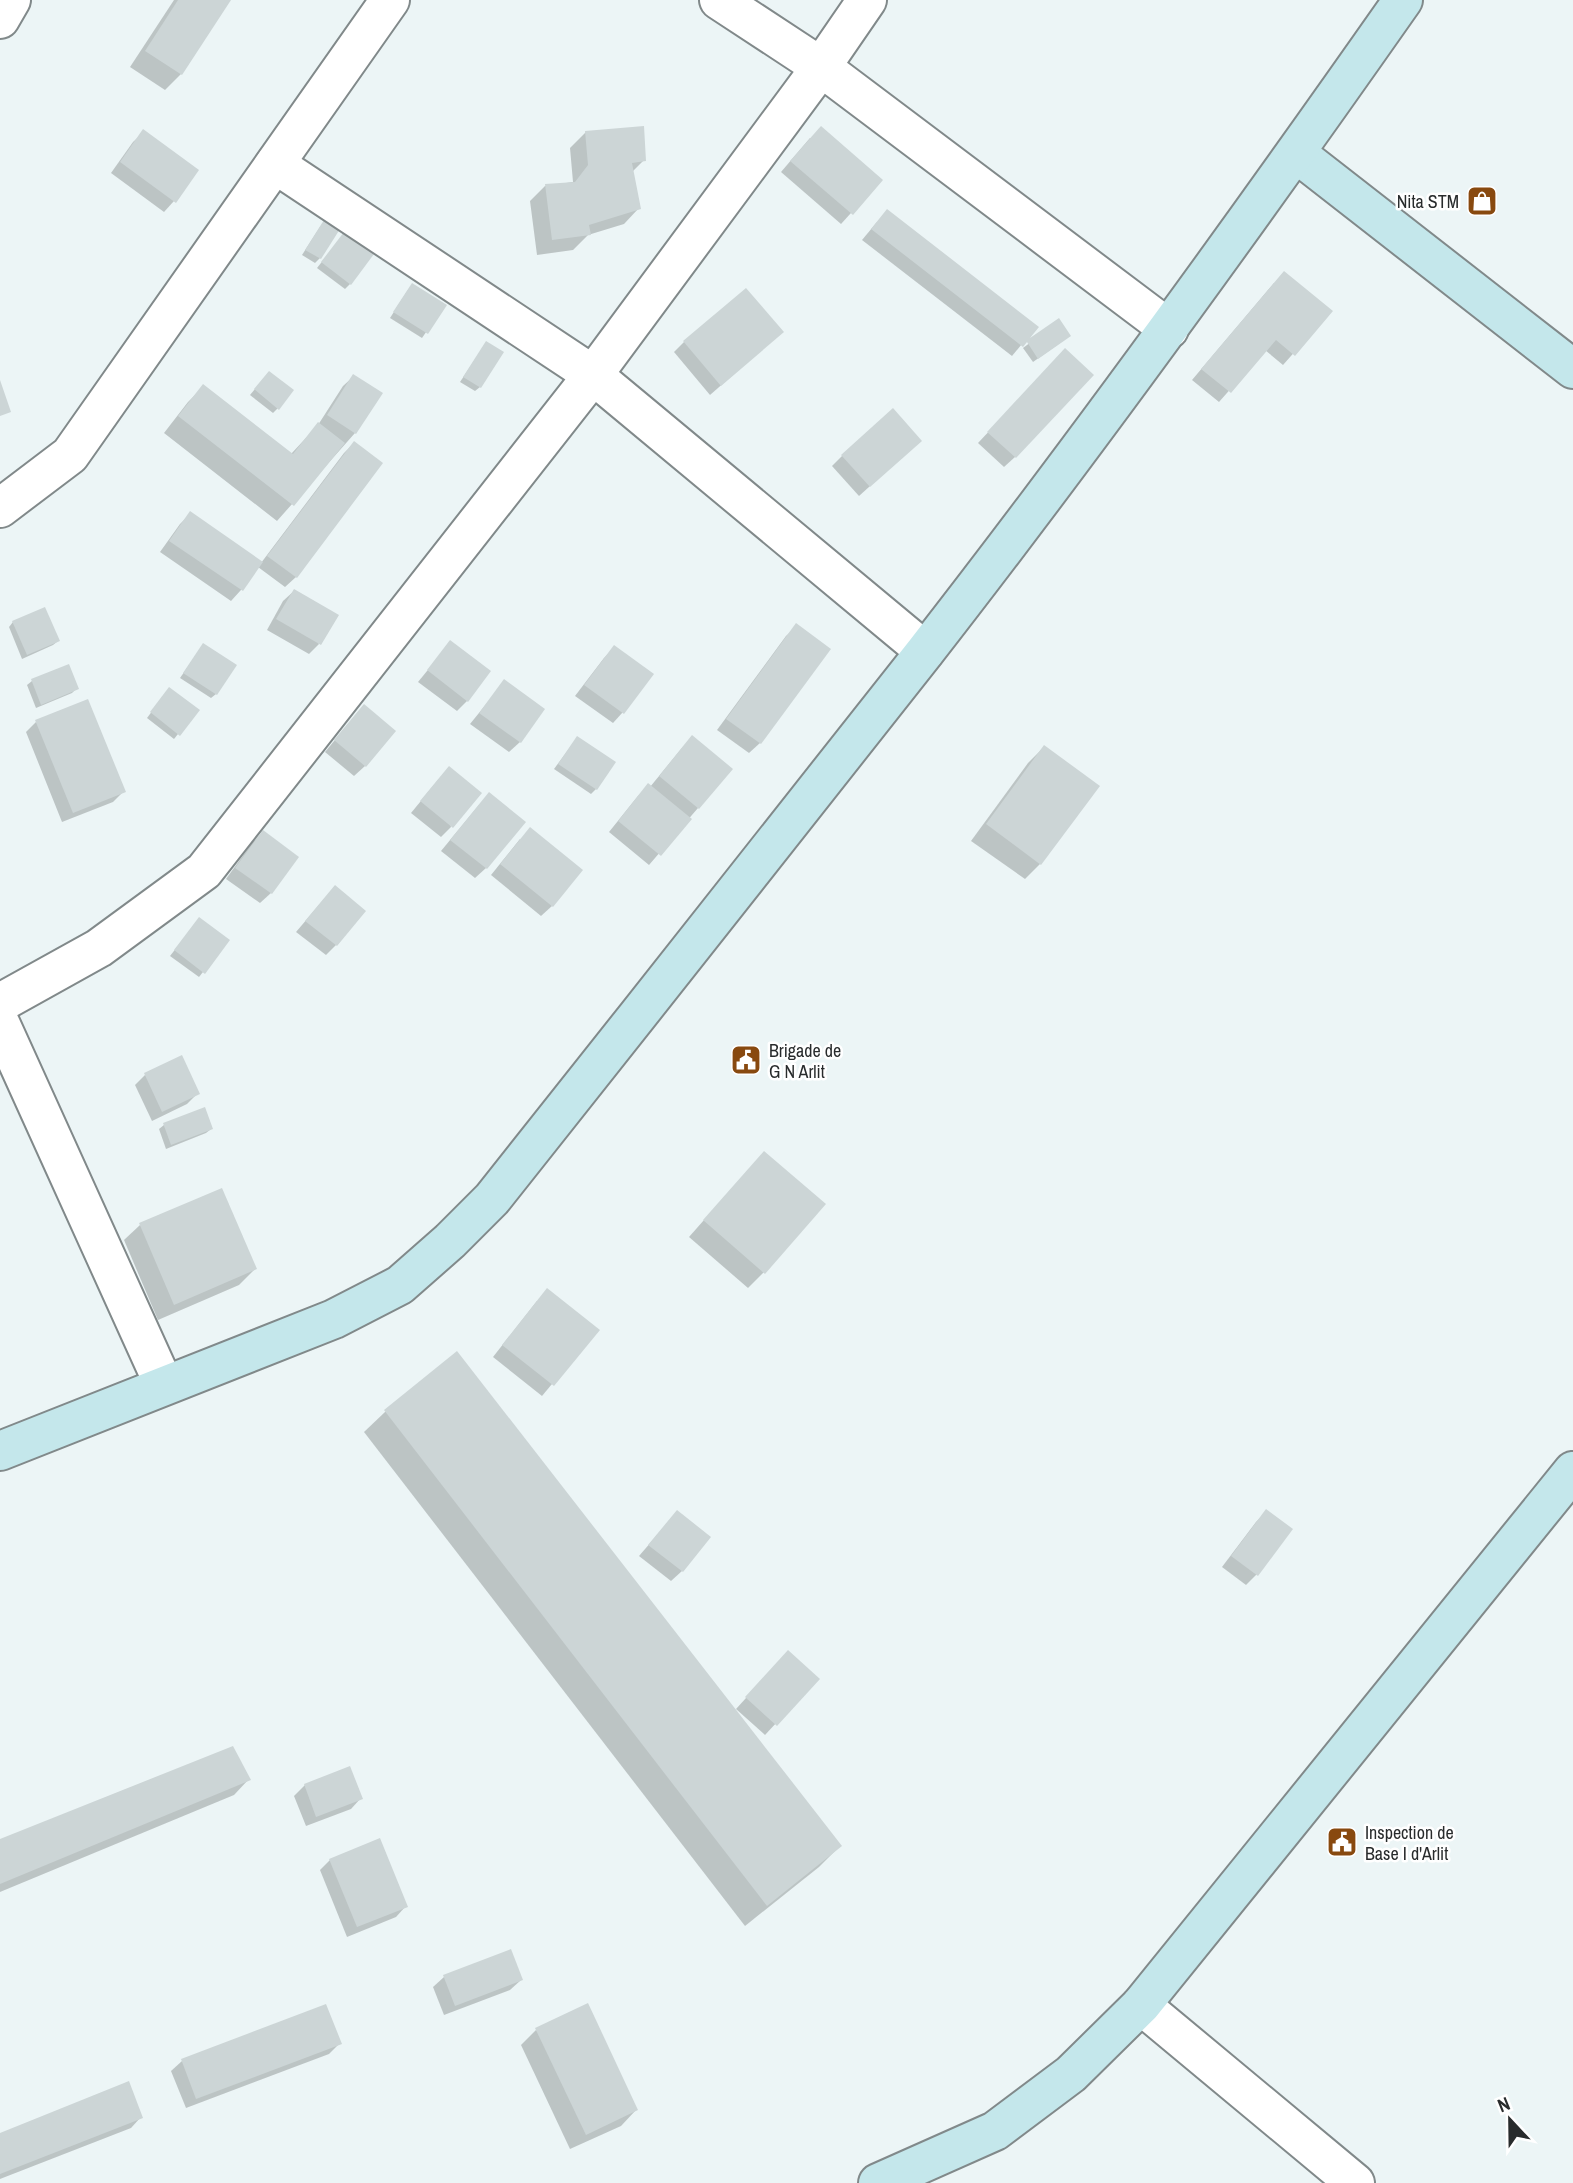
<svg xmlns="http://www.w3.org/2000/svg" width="1573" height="2183" viewBox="0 0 1573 2183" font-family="'Archivo Narrow',sans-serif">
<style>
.shadow{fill:#0003}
.building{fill:#ccd5d6}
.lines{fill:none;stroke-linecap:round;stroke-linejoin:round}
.street-casing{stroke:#81898a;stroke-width:42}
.secondary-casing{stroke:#81898a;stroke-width:42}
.street{stroke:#fff;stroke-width:38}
.secondary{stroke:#c4e7eb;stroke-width:38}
.labels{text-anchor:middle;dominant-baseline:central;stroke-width:5;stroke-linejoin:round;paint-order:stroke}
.poi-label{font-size:18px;fill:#282b2c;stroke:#fff;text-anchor:start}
</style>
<rect width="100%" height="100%" fill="#ecf5f6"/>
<!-- shadow -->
<g class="shadow">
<polygon points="174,0 229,0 181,74 165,90 130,67"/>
<polygon points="144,132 174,201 164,212 111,173 133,142"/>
<polygon points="586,132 644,160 632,172 639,208 624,224 588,235 573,250 537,255 530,201 545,186 573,182 570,148"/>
<polygon points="810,138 881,180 841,224 781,172"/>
<polygon points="877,222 1036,327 1012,356 862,240"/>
<polygon points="320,227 320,258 315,263 302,255"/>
<polygon points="340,239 350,284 345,289 317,268"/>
<polygon points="1274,283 1330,312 1283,365 1265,350 1219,402 1192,380"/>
<polygon points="408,290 444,306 422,338 390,318"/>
<polygon points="1059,321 1064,340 1033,362 1023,348"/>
<polygon points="782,332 710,395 674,352 684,342"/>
<polygon points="486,343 480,387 475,391 460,382"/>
<polygon points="1055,361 1015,457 1004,467 978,443"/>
<polygon points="354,376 355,433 277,521 164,433 188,402 203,387 291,454 318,425 343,386"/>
<polygon points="264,378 278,408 273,413 250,395"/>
<polygon points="354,443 296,577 285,587 258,567 241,590 231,601 160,552 180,524 191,513 261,563 344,453"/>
<polygon points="909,451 859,496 832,466 842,456"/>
<polygon points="294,591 319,644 309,654 267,630 283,601"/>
<polygon points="13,622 58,641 53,645 22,659 9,627"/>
<polygon points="797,626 760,743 749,753 717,730 786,636"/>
<polygon points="450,643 467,701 457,711 418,682"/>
<polygon points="203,645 216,694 211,698 180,678"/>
<polygon points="614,648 623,712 613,723 575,696 604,658"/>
<polygon points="68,666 77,688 72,693 36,708 27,685 32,681"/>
<polygon points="505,681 520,742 509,752 470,724"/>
<polygon points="165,694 178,734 174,739 147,718"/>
<polygon points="354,717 365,766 354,776 325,752"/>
<polygon points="36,722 123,792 113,802 62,822 26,732"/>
<polygon points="577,738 596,789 591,794 554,769"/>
<polygon points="1044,747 1040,864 1025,879 971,841 1028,763"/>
<polygon points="682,748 698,808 649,865 609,832 638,796 650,787"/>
<polygon points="439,779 451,827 441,837 411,813"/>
<polygon points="479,805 486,868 475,878 441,851"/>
<polygon points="263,832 271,893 260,903 226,879 252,843"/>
<polygon points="520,839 552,906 541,916 491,875"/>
<polygon points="325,898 336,945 326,955 296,932"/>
<polygon points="195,924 203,972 199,977 170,956"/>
<polygon points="145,1075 198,1093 187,1104 152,1121 135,1085"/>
<polygon points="204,1110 211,1129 206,1133 166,1149 159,1129 164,1125"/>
<polygon points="749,1169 764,1272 748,1288 689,1237"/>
<polygon points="140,1225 255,1269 239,1285 158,1320 124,1240"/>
<polygon points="537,1301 597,1330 542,1396 493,1357"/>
<polygon points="457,1353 840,1846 819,1867 745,1926 364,1432 385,1412"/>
<polygon points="677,1512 682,1571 671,1581 639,1556"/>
<polygon points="1266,1512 1290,1530 1256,1575 1246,1585 1222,1567 1256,1522"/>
<polygon points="778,1663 817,1679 765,1735 736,1709"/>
<polygon points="249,1779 234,1795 0,1892 0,1841"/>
<polygon points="305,1785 361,1798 351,1809 306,1826 294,1796"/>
<polygon points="330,1860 406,1906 396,1917 347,1937 320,1870"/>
<polygon points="444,1977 521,1980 510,1990 444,2015 433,1987"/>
<polygon points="536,2030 636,2110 621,2126 570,2149 521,2045"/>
<polygon points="340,2043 329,2054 186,2108 171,2071 182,2061"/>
<polygon points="141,2117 131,2128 0,2179 0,2135"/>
</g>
<!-- building -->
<g class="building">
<polygon points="178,0 231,0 182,75 145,51"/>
<polygon points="644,126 646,161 632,163 641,209 589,225 591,235 552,240 545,184 575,182 588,165 585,131"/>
<polygon points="821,126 883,180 853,215 790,161"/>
<polygon points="143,129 199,170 176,203 120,162"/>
<polygon points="887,209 1039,327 1030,338 1059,318 1071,336 1038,359 1027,342 1023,347 871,229"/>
<polygon points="324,220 340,229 321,259 305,250"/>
<polygon points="344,232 374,254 351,285 321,262"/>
<polygon points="1284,271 1333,311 1295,356 1276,340 1231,393 1201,369"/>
<polygon points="412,283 447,305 428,334 393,312"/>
<polygon points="746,288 784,332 721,386 683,341"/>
<polygon points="486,341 504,352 481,388 463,377"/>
<polygon points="1065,348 1094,375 1016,458 987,432"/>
<polygon points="269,371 294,390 279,410 254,389"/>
<polygon points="353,374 383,393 356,434 327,415"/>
<polygon points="0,380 11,412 0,416"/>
<polygon points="203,384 293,454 318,422 345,443 294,506 178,416"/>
<polygon points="893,408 922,441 870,487 841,455"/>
<polygon points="354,441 383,463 297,578 267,556"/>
<polygon points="190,511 263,562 243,591 169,541"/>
<polygon points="294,589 339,615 321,645 276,619"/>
<polygon points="45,607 60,641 27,655 12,621"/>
<polygon points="796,623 831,649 761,744 726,719"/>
<polygon points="450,640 491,671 468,702 427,670"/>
<polygon points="203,643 237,665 217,695 183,673"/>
<polygon points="614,645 654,674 624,714 584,685"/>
<polygon points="69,664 79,689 41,705 31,679"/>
<polygon points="504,679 545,709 521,743 479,713"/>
<polygon points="169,687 200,710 180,736 150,712"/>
<polygon points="88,699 126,792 73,813 35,720"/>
<polygon points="364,704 396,731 366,767 334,740"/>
<polygon points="692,735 733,769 699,809 659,776"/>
<polygon points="577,736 616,762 597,790 558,764"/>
<polygon points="1044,745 1100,786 1041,865 986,824"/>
<polygon points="449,766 482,793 453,828 420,801"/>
<polygon points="648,783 692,819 661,856 618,821"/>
<polygon points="489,792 526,822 487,869 450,840"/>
<polygon points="530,827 583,870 553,907 500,864"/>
<polygon points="263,830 299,857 272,894 235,868"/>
<polygon points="335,885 366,911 337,946 305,921"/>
<polygon points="199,917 230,940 205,974 174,950"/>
<polygon points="182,1055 200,1094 162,1112 144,1073"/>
<polygon points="205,1107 213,1129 171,1145 163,1123"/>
<polygon points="764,1151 826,1204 765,1274 703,1220"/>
<polygon points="222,1188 257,1269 174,1305 139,1223"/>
<polygon points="547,1288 600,1330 554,1386 502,1345"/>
<polygon points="457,1351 842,1846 767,1906 384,1410"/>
<polygon points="1266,1509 1293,1529 1258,1576 1231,1556"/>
<polygon points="677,1510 711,1537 683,1572 648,1545"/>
<polygon points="788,1650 820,1679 777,1726 745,1697"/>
<polygon points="233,1746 251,1780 0,1884 0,1839"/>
<polygon points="350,1766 363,1799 316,1817 304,1784"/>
<polygon points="380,1838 408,1907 357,1927 329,1859"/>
<polygon points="511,1949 523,1980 455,2006 443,1975"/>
<polygon points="588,2003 638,2110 586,2135 535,2028"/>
<polygon points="326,2004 342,2044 196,2099 181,2059"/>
<polygon points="129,2081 143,2118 0,2174 0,2133"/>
</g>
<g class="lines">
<!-- street casing -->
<g class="street-casing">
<g id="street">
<polyline points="719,0 821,67 1169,329"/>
<polyline points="0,19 11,0"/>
<polyline points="275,164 593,375 925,651"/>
<polyline points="0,508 70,455 390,0"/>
<polyline points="0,1003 99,948 204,871 593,375 821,67 867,0"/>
<polyline points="0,1023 164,1385"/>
<polyline points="1141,2005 1355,2183"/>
</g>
</g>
<!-- secondary casing -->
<g class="secondary-casing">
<g id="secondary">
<polyline points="1296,153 1573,369"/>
<path d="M0 1451 334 1319 400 1285 450 1241 492 1199C636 1017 781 836 924 653 1090 440 1248 221 1403 0"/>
<polyline points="878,2183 995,2131 1071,2074 1141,2005 1573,1471"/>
</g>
</g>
<!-- street -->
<use href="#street" class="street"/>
<!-- secondary -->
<use href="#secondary" class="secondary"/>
</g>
<!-- icons -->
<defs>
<g id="shop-square" transform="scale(1.575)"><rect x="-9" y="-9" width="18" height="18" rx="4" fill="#88490f" stroke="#fff"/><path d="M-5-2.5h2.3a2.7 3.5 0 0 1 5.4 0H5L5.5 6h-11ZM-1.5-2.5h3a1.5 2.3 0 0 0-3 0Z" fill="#fff"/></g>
<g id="civic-square" transform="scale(1.575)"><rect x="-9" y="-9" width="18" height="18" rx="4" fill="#88490f" stroke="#fff"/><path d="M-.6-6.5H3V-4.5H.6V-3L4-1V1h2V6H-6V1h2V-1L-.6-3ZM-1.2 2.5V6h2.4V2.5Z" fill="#fff"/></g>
</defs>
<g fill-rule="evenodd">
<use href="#shop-square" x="1482" y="201"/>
<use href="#civic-square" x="746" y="1060"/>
<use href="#civic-square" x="1342" y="1842"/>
</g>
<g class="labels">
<!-- poi labels -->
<g class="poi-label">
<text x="1459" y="201" text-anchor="end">Nita STM</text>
<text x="769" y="1050">Brigade de<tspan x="769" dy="21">G N Arlit</tspan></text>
<text x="1365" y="1832">Inspection de<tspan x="1365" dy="21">Base I d'Arlit</tspan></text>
</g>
</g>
<!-- north arrow -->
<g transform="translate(1510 2120) rotate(338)" stroke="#ffffff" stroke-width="5" paint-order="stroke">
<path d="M0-5L12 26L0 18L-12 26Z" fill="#282b2c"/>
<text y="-10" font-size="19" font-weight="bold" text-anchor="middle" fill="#282b2c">N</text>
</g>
</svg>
